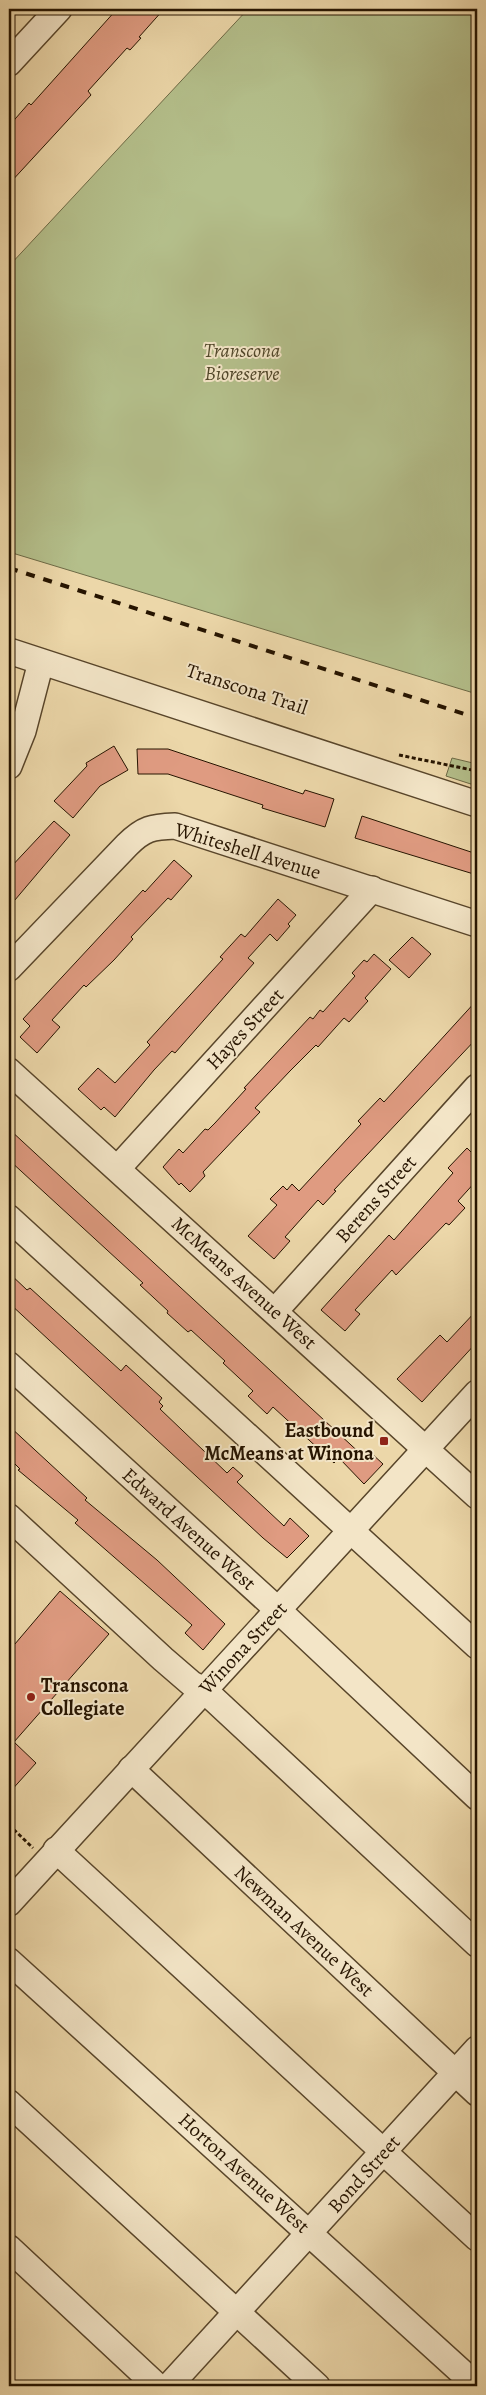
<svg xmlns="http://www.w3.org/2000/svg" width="486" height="2395" viewBox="0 0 486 2395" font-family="Alegreya,serif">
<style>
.green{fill:#b4bf8b;stroke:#6d6a46}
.building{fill:#df9b81;stroke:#261400}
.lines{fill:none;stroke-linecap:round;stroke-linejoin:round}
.minor-casing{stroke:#58452a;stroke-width:28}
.path{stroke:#261400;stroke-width:3;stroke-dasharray:4 2.5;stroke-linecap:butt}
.minor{stroke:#f3e5c7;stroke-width:25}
.rail{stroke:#261400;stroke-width:4;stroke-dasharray:9 9;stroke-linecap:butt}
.poi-dot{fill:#8f2418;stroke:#f3e5c7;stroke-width:2}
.labels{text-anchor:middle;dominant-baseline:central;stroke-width:4;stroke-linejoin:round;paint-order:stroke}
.park-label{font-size:20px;font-style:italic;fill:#51472a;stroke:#f3e5c7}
.street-label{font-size:20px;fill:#261400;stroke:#f3e5c7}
.poi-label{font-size:20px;font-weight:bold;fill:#261400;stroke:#f3e5c7;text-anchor:end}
</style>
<rect width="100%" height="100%" fill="#ecd7a9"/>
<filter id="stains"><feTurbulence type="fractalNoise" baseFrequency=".004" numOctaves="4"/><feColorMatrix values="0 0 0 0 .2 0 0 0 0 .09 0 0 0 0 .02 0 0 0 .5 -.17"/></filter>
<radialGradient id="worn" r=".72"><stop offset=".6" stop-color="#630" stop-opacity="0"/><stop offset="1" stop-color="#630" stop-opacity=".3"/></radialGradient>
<!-- green -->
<g class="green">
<polygon points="248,9 477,9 477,694 9,552 9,266"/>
<polygon points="452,758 477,764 477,786 446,776"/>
</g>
<!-- building -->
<g class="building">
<polygon points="117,9 164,9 139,37 141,38 130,50 127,48 88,91 91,95 9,184 9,126 29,103 31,105"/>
<polygon points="114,746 128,770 100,786 73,818 54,801 87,766 86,763"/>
<polygon points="137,749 168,749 303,794 305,790 334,799 325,827 262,808 263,805 168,774 138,774"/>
<polygon points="362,816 477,854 477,875 355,838"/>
<polygon points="54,821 70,835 9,907 9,869"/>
<polygon points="174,860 192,876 171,900 168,898 131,937 133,939 114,960 86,987 84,985 52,1020 60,1027 37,1053 20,1037 30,1026 23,1019 143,890 145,892"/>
<polygon points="278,899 296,915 288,924 290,926 277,941 270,934 248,958 254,963 175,1053 172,1051 154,1070 115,1117 104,1107 101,1110 78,1089 98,1068 115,1083 150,1045 147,1042 223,959 220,957 241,934 245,937"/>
<polygon points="412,937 431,954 409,978 389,960"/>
<polygon points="374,954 391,969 365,998 368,1001 349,1022 344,1018 318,1047 316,1045 290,1071 255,1108 260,1112 203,1172 205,1176 190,1192 181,1183 179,1185 163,1167 179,1149 183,1153 205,1129 208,1130 215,1123 246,1089 244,1088 310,1017 313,1019 320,1010 323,1012 355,976 352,973 364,960 367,962"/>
<polygon points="477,1000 477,1038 334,1190 336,1191 323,1205 318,1200 285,1237 290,1241 274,1259 248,1236 277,1205 270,1199 283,1186 287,1190 292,1184 299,1191 361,1124 358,1121 380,1098 384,1102"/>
<polygon points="9,1129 364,1457 370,1452 383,1464 364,1484 339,1458 334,1463 273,1407 267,1414 248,1396 253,1391 223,1363 225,1361 191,1330 188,1332 167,1313 168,1311 140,1285 143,1283 9,1160"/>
<polygon points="467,1148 477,1158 477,1180 458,1201 465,1208 449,1225 446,1223 396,1275 392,1270 355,1310 360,1314 345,1331 321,1310 389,1235 394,1240 453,1173 448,1168"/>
<polygon points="9,1273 27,1290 30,1288 121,1371 126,1365 162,1398 159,1402 163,1406 160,1409 227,1473 233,1467 243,1476 237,1482 284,1526 290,1518 309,1536 287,1558 263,1538 9,1303"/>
<polygon points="477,1310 477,1342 422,1402 397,1379 440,1335 447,1342"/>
<polygon points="9,1426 87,1498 85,1500 157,1560 225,1624 203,1650 185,1633 192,1625 75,1523 78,1520 18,1470 20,1469 9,1458"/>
<polygon points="60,1591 109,1634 14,1742 36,1763 9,1793 9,1651"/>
</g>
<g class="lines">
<!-- minor casing -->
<g class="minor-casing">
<g id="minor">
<polyline points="9,63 59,9"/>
<polyline points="9,651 477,804"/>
<polyline points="9,766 23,731 41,662"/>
<path d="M9 968 127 845C144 828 152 827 175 826L477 924"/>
<polyline points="9,1071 477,1496"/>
<polyline points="118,1168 372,889"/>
<polyline points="9,1218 477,1646"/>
<polyline points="275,1311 477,1087"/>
<polyline points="9,1365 278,1610 477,1797"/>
<polyline points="9,1517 163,1659 192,1684 204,1690 477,1944"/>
<polyline points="131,1769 477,2093"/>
<polyline points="56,1850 477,2238"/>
<polyline points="9,1903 477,1393"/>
<polyline points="9,1961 477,2386"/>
<polyline points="9,2103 317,2386"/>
<polyline points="9,2248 157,2386"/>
<polyline points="169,2386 477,2049"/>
</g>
</g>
<!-- path -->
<g class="path">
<polyline points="399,755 477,771"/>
<polyline points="9,1825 33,1848"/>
</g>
<!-- minor -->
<use href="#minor" class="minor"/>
<!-- rail -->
<polyline class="rail" points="9,568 477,718"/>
</g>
<!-- markers -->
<g class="poi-dot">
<rect x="379" y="1436" width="10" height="10" rx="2.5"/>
<circle cx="31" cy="1697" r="5"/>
</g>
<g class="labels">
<!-- park labels -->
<g class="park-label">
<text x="242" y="350">Transcona<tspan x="242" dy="23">Bioreserve</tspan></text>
</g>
<!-- street labels -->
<g class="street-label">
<text transform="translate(247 689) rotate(18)">Transcona Trail</text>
<text transform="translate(248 851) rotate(17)">Whiteshell Avenue</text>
<text transform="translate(245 1029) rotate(-47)">Hayes Street</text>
<text transform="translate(376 1199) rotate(-48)">Berens Street</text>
<text transform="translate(244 1283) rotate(42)">McMeans Avenue West</text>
<text transform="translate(189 1529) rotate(42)">Edward Avenue West</text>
<text transform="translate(243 1648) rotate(-47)">Winona Street</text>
<text transform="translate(304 1931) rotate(43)">Newman Avenue West</text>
<text transform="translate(244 2173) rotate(42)">Horton Avenue West</text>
<text transform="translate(364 2174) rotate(-48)">Bond Street</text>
</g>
<!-- poi labels -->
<g class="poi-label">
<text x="374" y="1430">Eastbound<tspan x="374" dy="23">McMeans at Winona</tspan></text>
<text x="41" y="1685" text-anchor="start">Transcona<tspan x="41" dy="23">Collegiate</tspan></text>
</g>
</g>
<!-- margin -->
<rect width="486" height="2395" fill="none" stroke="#ecd7a9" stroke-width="30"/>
<rect x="10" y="10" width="466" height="2375" fill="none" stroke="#261400" stroke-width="2.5"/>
<rect x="15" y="15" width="456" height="2365" fill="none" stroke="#261400"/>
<rect width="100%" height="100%" filter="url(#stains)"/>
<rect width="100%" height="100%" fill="url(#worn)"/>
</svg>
